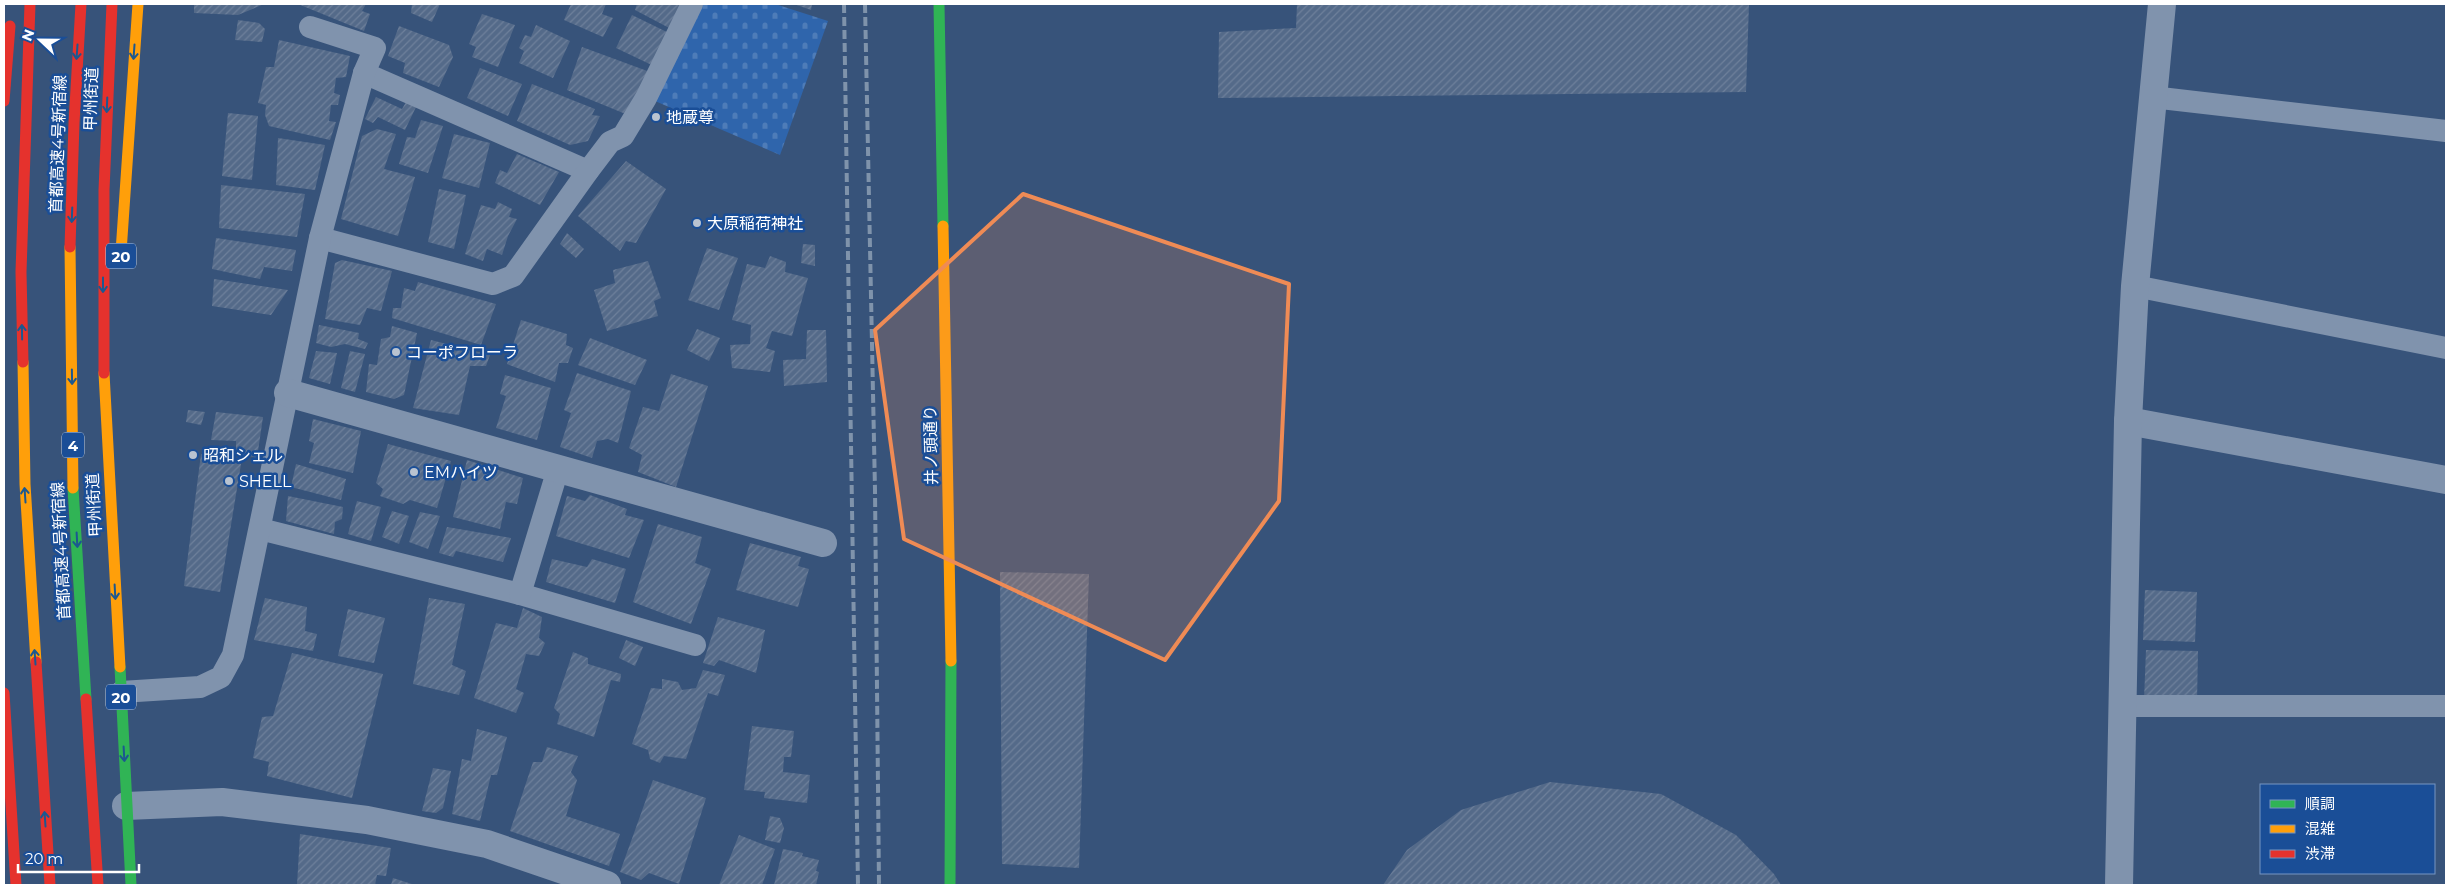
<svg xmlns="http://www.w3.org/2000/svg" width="2450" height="889" viewBox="0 0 2450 889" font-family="Montserrat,'Noto Sans JP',sans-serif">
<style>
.cemetery{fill:url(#cemetery-stones)}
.building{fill:url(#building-hatch)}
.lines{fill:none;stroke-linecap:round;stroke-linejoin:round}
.lane{stroke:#8093ad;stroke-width:22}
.street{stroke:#8093ad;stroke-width:28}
.fast{stroke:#30b455;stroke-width:11}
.slow{stroke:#ff9f0a;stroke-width:11}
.jam{stroke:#e5322d;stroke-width:11}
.rail{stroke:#7f93ab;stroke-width:4;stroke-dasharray:9 4;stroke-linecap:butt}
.oneway{stroke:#1c5890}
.marked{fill:#ef8b55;fill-opacity:0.2;stroke:#ef8b55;stroke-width:4;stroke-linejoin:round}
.poi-dot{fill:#b9c3d0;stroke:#1a4e97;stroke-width:2}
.labels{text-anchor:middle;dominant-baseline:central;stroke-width:5;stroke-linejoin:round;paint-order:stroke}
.shield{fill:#1a4e97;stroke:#bacae0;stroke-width:1}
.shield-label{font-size:15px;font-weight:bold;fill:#fff}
.street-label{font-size:16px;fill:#fff;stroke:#1a4e97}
.poi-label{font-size:16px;fill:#fff;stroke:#1a4e97;text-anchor:start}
</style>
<defs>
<pattern id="cemetery-stones" width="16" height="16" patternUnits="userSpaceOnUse" patternTransform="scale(1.25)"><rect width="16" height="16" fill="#2f65ac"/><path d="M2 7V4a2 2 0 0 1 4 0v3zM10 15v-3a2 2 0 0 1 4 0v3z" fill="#4e7cb8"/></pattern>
<pattern id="building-hatch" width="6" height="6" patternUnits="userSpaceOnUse" patternTransform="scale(1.25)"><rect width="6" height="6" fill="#546a89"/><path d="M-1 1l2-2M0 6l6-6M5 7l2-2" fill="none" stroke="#6e809b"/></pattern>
</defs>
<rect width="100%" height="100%" fill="#37537a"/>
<!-- cemetery -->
<polygon class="cemetery" points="703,4 775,4 828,21 780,155 655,101"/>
<!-- building -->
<g class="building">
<polygon points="194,4 264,4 238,15 194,13"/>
<polygon points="298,4 366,4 362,11 370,14 364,31"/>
<polygon points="412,4 440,4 432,22 411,13"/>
<polygon points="571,4 606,4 602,14 613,18 603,37 564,20"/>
<polygon points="637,4 686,4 673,30 635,10"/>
<polygon points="794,4 812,4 811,10"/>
<polygon points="1297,4 1749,4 1746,92 1218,98 1219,32 1296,28"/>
<polygon points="482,14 515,25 498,67 472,57 476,47 469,44"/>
<polygon points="632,15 673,35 658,68 616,48"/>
<polygon points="238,20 259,23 265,29 262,42 235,40"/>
<polygon points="536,25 570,41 553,78 519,63 524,51 519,48 525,35 531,37"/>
<polygon points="399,26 449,45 453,57 439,87 403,73 405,63 388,56"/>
<polygon points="279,40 350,56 346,77 336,78 334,93 340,95 338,105 331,105 329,121 336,122 330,140 269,126 265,115 266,105 258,103 266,67 274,67"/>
<polygon points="582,47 650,72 628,115 567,90"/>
<polygon points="480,68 522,84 508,116 467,98"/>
<polygon points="532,84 595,109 592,115 600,116 588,141 570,145 517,121"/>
<polygon points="376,97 402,109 406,102 416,107 405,130 378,117 373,123 365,119"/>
<polygon points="228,113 258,116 252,180 222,176"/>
<polygon points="421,120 443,126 428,173 399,164 407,137 415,138"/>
<polygon points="377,129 396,134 384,169 415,177 398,236 341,219 362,136"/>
<polygon points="454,134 490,143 479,188 442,178"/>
<polygon points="278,138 325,145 315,190 276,185"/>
<polygon points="517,154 559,172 540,205 495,183 500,170 507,173"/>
<polygon points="626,161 666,189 636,243 626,241 620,251 578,216"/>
<polygon points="221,185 305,194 297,237 219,228"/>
<polygon points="439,189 466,195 454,249 428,242"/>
<polygon points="498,202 512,209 509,217 517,219 508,236 502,255 487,249 483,261 465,254 481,205 495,209"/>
<polygon points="567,233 584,249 576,258 560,244"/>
<polygon points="216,238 296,250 292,271 264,267 260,279 212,269"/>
<polygon points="803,244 815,245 815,266 801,263"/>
<polygon points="707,248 738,258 719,310 688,300"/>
<polygon points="770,256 786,262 785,272 808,278 792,336 772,331 766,348 775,351 770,372 732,368 730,345 750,344 751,325 732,320 747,264 765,268"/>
<polygon points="342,260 392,271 381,311 367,308 360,325 325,319 335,263"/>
<polygon points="648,261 661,298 654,301 658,316 607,331 594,290 615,283 613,270"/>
<polygon points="214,279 288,290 271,315 212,306"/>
<polygon points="418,282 496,304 481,345 392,318 393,308 401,308 404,288 415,291"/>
<polygon points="521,320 567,334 566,345 573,348 568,363 559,363 555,382 507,364"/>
<polygon points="319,325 359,333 358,339 368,343 365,349 345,344 331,347 316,343"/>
<polygon points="392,326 417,333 404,395 394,399 366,392 369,364 377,365 381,339 390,337"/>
<polygon points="697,329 720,338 709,361 687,350"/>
<polygon points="807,330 826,330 827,382 784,386 783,360 806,359"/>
<polygon points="590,338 647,360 635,385 578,365"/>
<polygon points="431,340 490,355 486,366 470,366 459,415 413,408"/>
<polygon points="316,351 337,353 330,384 309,378"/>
<polygon points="350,351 365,354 355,392 341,388"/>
<polygon points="577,373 631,391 618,443 608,439 597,441 592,458 560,447 571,413 564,410"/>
<polygon points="671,374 708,386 676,487 638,472 642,455 629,448 643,407 659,411"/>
<polygon points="505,375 551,388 537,440 496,428 506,396 500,394"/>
<polygon points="188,410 205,412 201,425 186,422"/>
<polygon points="216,412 263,417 257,458 236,453 236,441 211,440"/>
<polygon points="313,419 361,431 353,473 309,463 314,443 309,441"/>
<polygon points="388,444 451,461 437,508 410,500 403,504 380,496 383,489 376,483"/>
<polygon points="201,454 241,464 220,592 184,586"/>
<polygon points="467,460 523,478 517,504 506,502 500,529 453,517"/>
<polygon points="296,464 346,479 341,500 291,487"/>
<polygon points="590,495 627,509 625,515 644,520 629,558 556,536 567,496 585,501"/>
<polygon points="288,496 343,507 342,519 335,522 334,534 286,521"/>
<polygon points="357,501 381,507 371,541 348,534"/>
<polygon points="392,511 409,516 399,544 382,537"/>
<polygon points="420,512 440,516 428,549 409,542"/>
<polygon points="658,524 702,537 695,563 711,569 691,624 633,602"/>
<polygon points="447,527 511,538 503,562 456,551 453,557 439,553"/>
<polygon points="750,543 801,557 798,566 809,569 798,607 736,590"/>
<polygon points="552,559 587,567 592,559 626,569 615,603 546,582"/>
<polygon points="1000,572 1089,574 1079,868 1002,864"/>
<polygon points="2145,590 2197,592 2195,642 2143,640"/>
<polygon points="265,598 307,607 305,631 317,634 313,651 254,640"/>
<polygon points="429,598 465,604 452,665 466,671 459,695 413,684"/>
<polygon points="523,608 542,617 539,638 545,643 539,656 526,654 516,689 524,693 516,713 474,698 496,623 517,628"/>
<polygon points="348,609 385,618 374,663 338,656"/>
<polygon points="718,617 765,630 756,673 719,660 714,666 703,663"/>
<polygon points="626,640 643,647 635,666 619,658"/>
<polygon points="2146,650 2198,651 2197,702 2144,700"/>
<polygon points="573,652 588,658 588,664 621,674 620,682 611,680 594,737 557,724 560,714 554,708"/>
<polygon points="292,653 383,674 352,798 267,776 269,762 253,758 262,717 273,716"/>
<polygon points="703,670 725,675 718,696 708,693 686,759 664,756 660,763 650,759 648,750 632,744 651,688 662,689 662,679 678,682 682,690 696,688"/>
<polygon points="752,726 794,731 791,757 784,757 783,772 810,775 807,803 764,798 765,792 744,790"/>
<polygon points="477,729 507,737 497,775 491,775 480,821 452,814 462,759 471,761"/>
<polygon points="547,747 578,756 571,772 577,780 566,816 620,834 609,866 510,831 533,762 542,762"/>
<polygon points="433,768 451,771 443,808 436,813 422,811"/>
<polygon points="653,780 706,798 679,884 649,873 641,880 620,872"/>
<polygon points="1550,782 1661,794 1736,835 1774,874 1781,885 1383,885 1407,850 1461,810"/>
<polygon points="770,816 780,818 784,828 780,843 765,840"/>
<polygon points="300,834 391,848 386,876 377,875 375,885 297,885"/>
<polygon points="739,835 775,849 762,885 719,885"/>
<polygon points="783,849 803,853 802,856 819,860 816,871 819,872 816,885 774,885"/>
<polygon points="393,878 415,885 391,885"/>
</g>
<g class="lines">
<!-- lane -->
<g class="lane">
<polyline points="364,73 588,171"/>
<polyline points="2152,97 2446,131"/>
<polyline points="320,238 493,284 513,276 588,171 610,142 623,136 646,98 692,4"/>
<polyline points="2135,286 2446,348"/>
<polyline points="260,529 520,594 695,645"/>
<polyline points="520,594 558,469"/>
<polyline points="121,692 200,687 221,677 233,655 320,238 364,73 375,48 310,27"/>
<polyline points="2123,706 2446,706"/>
</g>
<!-- street -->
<g class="street">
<polyline points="288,393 823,543"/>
<polyline points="2128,421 2446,480"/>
<polyline points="126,806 222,802 367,820 487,844 607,885"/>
<polyline points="2119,885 2128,421 2135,286 2162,4"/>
</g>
<!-- fast -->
<g class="fast">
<polyline points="939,4 943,226"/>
<polyline points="73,488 86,699"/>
<polyline points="120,667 131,885"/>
<polyline points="950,885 951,661"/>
</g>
<!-- slow -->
<g class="slow">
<polyline points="943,226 951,661"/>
<polyline points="70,247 73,488"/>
<polyline points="121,252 138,4"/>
<polyline points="23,362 25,484 36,662"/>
<polyline points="104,373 120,667"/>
</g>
<!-- jam -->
<g class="jam">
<polyline points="4,101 10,26"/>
<polyline points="70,247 74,123 81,4"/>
<polyline points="23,362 21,272 30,4"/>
<polyline points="104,373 104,190 112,4"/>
<polyline points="36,662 50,885"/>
<polyline points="4,693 16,885"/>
<polyline points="86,699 98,885"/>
</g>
<!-- rail -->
<g class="rail">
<polyline points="844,4 858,885"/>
<polyline points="865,4 875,490 879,885"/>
</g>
</g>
<!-- one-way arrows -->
<defs><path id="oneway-shaft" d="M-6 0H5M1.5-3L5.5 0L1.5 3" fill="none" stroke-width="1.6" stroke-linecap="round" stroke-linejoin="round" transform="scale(1.25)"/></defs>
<g class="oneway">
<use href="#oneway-shaft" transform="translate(77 52) rotate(94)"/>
<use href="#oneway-shaft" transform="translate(134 52) rotate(94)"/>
<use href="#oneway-shaft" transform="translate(107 105) rotate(92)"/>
<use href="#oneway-shaft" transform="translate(72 215) rotate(92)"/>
<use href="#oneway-shaft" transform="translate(103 285) rotate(90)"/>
<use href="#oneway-shaft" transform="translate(22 332) rotate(-91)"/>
<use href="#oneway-shaft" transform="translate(72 377) rotate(89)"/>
<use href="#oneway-shaft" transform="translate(25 495) rotate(-94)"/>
<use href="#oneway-shaft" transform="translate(77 540) rotate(87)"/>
<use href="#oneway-shaft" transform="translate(115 592) rotate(87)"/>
<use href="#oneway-shaft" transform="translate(35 657) rotate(-94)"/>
<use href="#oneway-shaft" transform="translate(124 754) rotate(87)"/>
<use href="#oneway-shaft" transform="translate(45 819) rotate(-94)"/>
</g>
<!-- marked area -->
<path class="marked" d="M1023 194 1289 284 1279 501 1165 660 904 539 875 330Z"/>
<!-- markers -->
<g class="poi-dot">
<circle cx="656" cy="117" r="5"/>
<circle cx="697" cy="223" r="5"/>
<circle cx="396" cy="352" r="5"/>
<circle cx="193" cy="455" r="5"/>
<circle cx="414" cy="472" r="5"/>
<circle cx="229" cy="481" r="5"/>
</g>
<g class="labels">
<!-- shield labels -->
<g class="shield">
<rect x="106" y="243.5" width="30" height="25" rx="4"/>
<rect x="62" y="432.5" width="22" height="25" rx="4"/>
<rect x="106" y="684.5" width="30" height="25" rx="4"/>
</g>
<g class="shield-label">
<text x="121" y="256">20</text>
<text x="73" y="445">4</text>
<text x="121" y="697">20</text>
</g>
<!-- street labels -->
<g class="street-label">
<text transform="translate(91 99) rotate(-88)">甲州街道</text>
<text transform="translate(58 144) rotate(-88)">首都高速4号新宿線</text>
<text transform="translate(931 445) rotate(-91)">井ノ頭通り</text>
<text transform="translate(94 505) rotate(-93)">甲州街道</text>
<text transform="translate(61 551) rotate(-93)">首都高速4号新宿線</text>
</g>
<!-- poi labels -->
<g class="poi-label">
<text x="666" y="117">地蔵尊</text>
<text x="707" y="223">大原稲荷神社</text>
<text x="406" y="352">コーポフローラ</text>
<text x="203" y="455">昭和シェル</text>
<text x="424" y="472">EMハイツ</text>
<text x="239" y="481">SHELL</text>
</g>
</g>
<!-- border -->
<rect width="2450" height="889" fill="none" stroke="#ffffff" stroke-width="10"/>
<!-- legend -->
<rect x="2260" y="784" width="175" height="90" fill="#1a4e97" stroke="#7695c1"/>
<rect x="2270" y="800" width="25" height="8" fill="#30b455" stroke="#7695c1"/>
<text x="2305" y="809" font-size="15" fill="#ffffff">順調</text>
<rect x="2270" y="825" width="25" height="8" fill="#ff9f0a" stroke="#7695c1"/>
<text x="2305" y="834" font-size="15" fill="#ffffff">混雑</text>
<rect x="2270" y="850" width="25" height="8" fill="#e5322d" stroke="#7695c1"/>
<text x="2305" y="859" font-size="15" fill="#ffffff">渋滞</text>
<!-- north arrow -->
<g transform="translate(40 40) rotate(292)" stroke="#1a4e97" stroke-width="4" paint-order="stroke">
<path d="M0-4L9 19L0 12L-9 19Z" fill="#ffffff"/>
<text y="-8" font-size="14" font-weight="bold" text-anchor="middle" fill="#ffffff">N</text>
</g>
<!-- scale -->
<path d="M18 864v8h121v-8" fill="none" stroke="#ffffff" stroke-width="2.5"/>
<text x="25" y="864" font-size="15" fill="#ffffff" stroke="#1a4e97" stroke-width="4" paint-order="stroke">20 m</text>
</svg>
